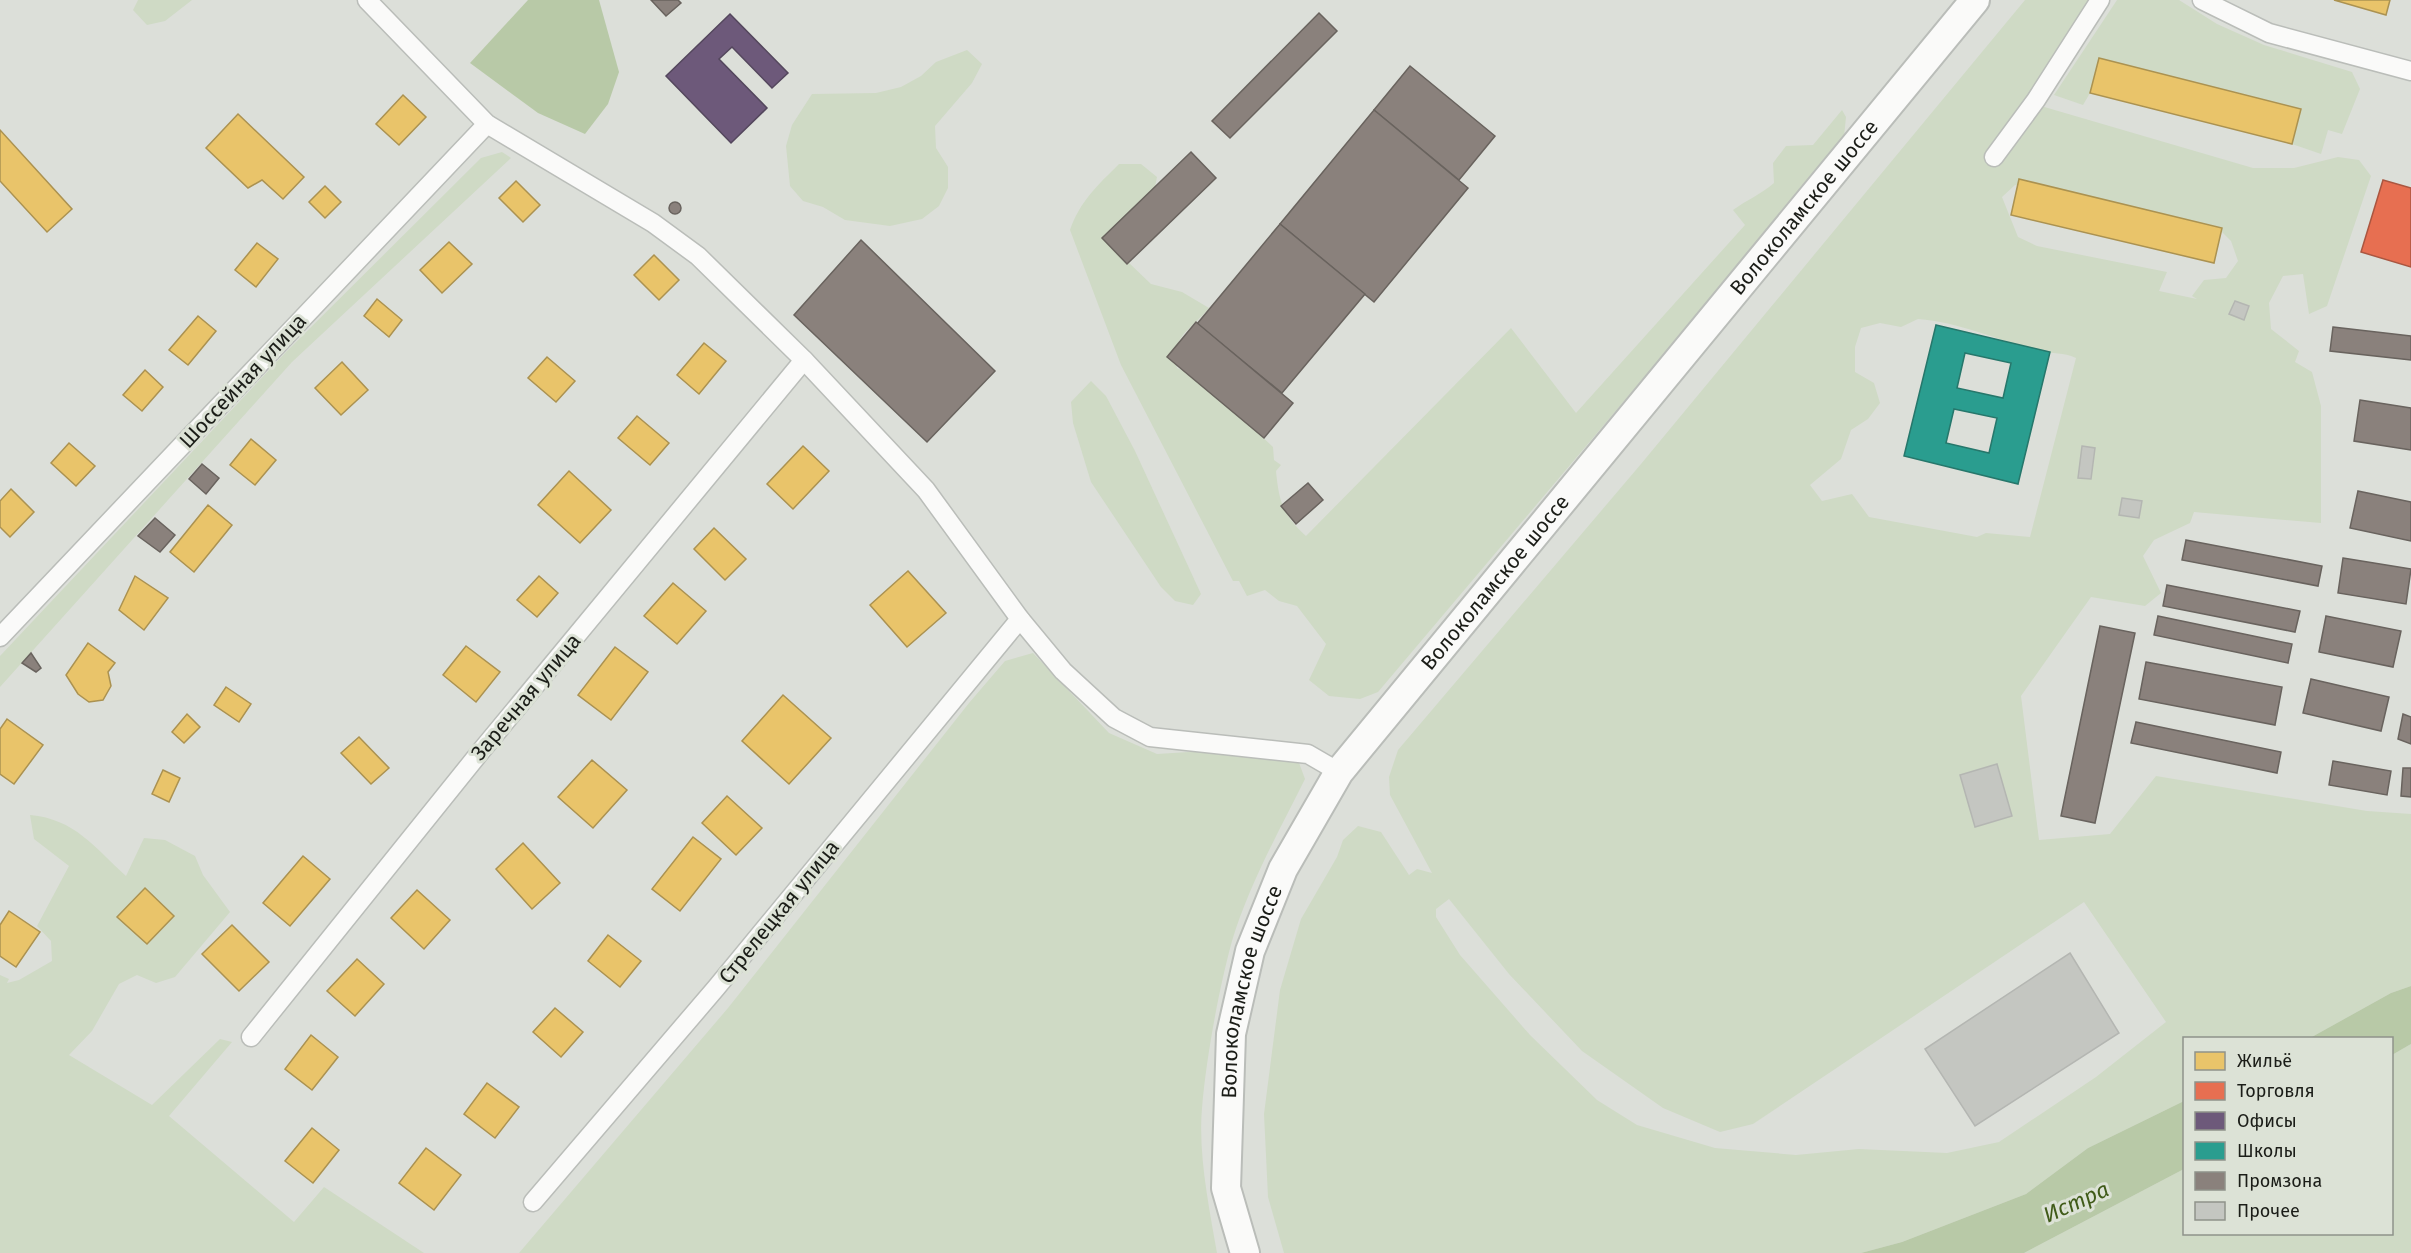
<svg xmlns="http://www.w3.org/2000/svg" width="2411" height="1253" viewBox="0 0 2411 1253" font-family="'Fira Sans',sans-serif">
<style>
.green{fill:#cfdac5;fill-rule:evenodd}
.water{fill:#b8c9a7}
.homes{fill:#e9c46a;stroke:#ab9251;stroke-width:1.5}
.shops{fill:#e76f51;stroke:#aa5640;stroke-width:1.5}
.offices{fill:#6d597a;stroke:#54475d;stroke-width:1.5}
.schools{fill:#2a9d8f;stroke:#26776b;stroke-width:1.5;fill-rule:evenodd}
.industry{fill:#8a817c;stroke:#69635e;stroke-width:1.5}
.building{fill:#c4c6c1;stroke:#b4b6b2;stroke-width:1.5}
.lines{fill:none;stroke-linecap:round;stroke-linejoin:round}
.minor-casing{stroke:#babdb9;stroke-width:21}
.primary-casing{stroke:#babdb9;stroke-width:32}
.minor{stroke:#fafaf9;stroke-width:18}
.primary{stroke:#fafaf9;stroke-width:28}
.labels{text-anchor:middle;dominant-baseline:central;stroke-width:6;stroke-linejoin:round;paint-order:stroke}
.street-label{font-size:21px;fill:#1b1d18;stroke:#dce2d6}
.water-label{font-size:22px;font-style:italic;fill:#405b19;stroke:#dce2d6}
</style>
<rect width="100%" height="100%" fill="#dcdfd9"/>
<!-- green -->
<g class="green">
<polygon points="138,0 192,0 165,21 147,25 133,10"/>
<path d="M2025 0H2095L2041 106 2253 168H2294L2338 157 2359 160 2371 176 2327 306 2309 314 2303 274 2283 276 2269 303 2271 329 2299 351 2295 362 2312 372 2321 406V523L2194 512 2190 523 2154 540 2143 556 2161 593 2145 606 2091 597 2021 696 2039 840 2110 834 2156 776 2367 811 2411 814V986L2391 993 2310 1038H2184V1101L2088 1148 2026 1194 1902 1242 1861 1253H1284L1268 1197 1264 1114 1280 990 1301 919 1337 857 1343 840 1358 826 1381 832 1409 875 1417 869 1432 873 1390 795 1389 777 1398 750 1641 464ZM2015 185 2216 226 2231 241 2238 261 2226 278 2204 280 2192 296 2197 299 2159 291 2167 272 2037 246 2018 237 2002 197ZM1918 319C1960 322 1999 341 2040 351 2053 354 2063 352 2076 358L2030 537 1986 533 1977 537 1869 517 1852 494 1822 501 1810 485 1841 459 1851 430 1868 419 1880 403 1874 383 1855 372V347L1861 328 1880 323 1901 327ZM1449 899 1509 974 1582 1051 1663 1108 1720 1132 1753 1124 2084 902 2166 1022 2096 1077 1999 1142 1947 1153 1859 1149 1796 1155 1715 1148 1637 1125 1597 1100 1530 1035 1460 955 1436 917V909Z"/>
<polygon points="2117,0 2179,0 2217,24 2264,45 2352,72 2360,89 2342,134 2328,130 2321,154 2292,144 2301,109 2099,58 2090,93 2083,105 2054,95"/>
<polygon points="967,50 982,64 972,83 935,126 936,148 948,167 948,188 939,206 922,219 890,226 845,220 823,207 803,201 790,186 786,146 792,125 812,94 876,93 901,87 921,76 936,62"/>
<path d="M1842 110 1846 117 1844 137 1834 153 1378 692 1360 699 1329 696 1309 680 1326 644 1297 606 1279 601 1265 590 1247 596 1239 581H1233L1121 365 1070 230C1080 201 1098 185 1119 164H1141L1157 177 1155 187 1103 238 1151 284 1182 292 1209 308C1191 330 1170 336 1177 368L1197 376 1273 447 1274 460 1281 465 1276 471C1279 502 1283 515 1306 536L1511 328 1576 413 1745 225 1733 210C1747 200 1761 194 1774 183L1773 163 1786 146 1813 145Z"/>
<polygon points="502,152 511,158 292,362 0,687 0,656 286,352 481,158"/>
<polygon points="1091,381 1106,396 1135,451 1201,594 1193,605 1175,601 1161,587 1091,482 1073,423 1071,402"/>
<path d="M1033 653 1109 733 1157 754 1267 747 1295 752 1305 779C1279 831 1249 885 1232 941 1219 988 1206 1059 1202 1108 1198 1154 1209 1207 1217 1253H519L728 1008 969 703 1005 661Z"/>
<path d="M30 815C75 819 94 847 126 876L144 838 165 840 195 856 203 875 230 912 175 977 156 983 137 975 119 984 92 1031 69 1055 152 1105 220 1039 232 1042 169 1116 294 1222 324 1187 424 1253H0V975L9 979 7 983 19 980 52 961 51 941 37 926 69 866 34 839Z"/>
<polygon points="2411,1044 2411,1253 2024,1253 2184,1169 2184,1234 2392,1234 2392,1055"/>
</g>
<!-- water -->
<g class="water">
<polygon points="528,0 599,0 619,72 608,104 585,134 538,113 470,63"/>
<polygon points="2411,986 2411,1044 2392,1055 2392,1038 2310,1038 2391,993"/>
<polygon points="2184,1101 2184,1169 2024,1253 1861,1253 1902,1242 2026,1194 2088,1148"/>
</g>
<!-- homes -->
<g class="homes">
<polygon points="2334,0 2390,0 2386,15"/>
<polygon points="2099,58 2301,109 2292,144 2090,93"/>
<polygon points="403,95 426,117 399,145 376,124"/>
<polygon points="238,114 304,177 283,199 262,180 248,188 206,148"/>
<polygon points="0,130 72,209 47,232 0,181"/>
<polygon points="2019,179 2222,228 2214,263 2011,215"/>
<polygon points="516,181 540,205 523,222 499,198"/>
<polygon points="325,186 341,202 325,218 309,202"/>
<polygon points="449,242 472,264 442,293 420,270"/>
<polygon points="257,243 278,259 256,287 235,270"/>
<polygon points="654,255 679,280 659,300 634,275"/>
<polygon points="377,299 402,320 389,337 364,316"/>
<polygon points="198,316 216,331 188,365 169,350"/>
<polygon points="704,343 726,361 699,394 677,375"/>
<polygon points="547,357 575,381 556,402 528,378"/>
<polygon points="342,362 368,390 341,415 315,388"/>
<polygon points="145,370 163,387 142,411 123,395"/>
<polygon points="637,416 669,443 650,465 618,438"/>
<polygon points="251,439 276,460 255,485 230,465"/>
<polygon points="69,443 95,466 76,486 51,463"/>
<polygon points="803,446 829,471 793,509 767,484"/>
<polygon points="569,471 611,510 580,543 538,505"/>
<polygon points="11,489 34,512 10,537 0,527 0,501"/>
<polygon points="208,505 232,525 194,572 170,552"/>
<polygon points="714,528 746,559 725,580 694,549"/>
<polygon points="908,571 946,613 907,647 870,605"/>
<polygon points="135,576 168,598 144,630 119,610"/>
<polygon points="539,576 558,593 537,617 517,600"/>
<polygon points="673,583 706,611 677,644 644,616"/>
<polygon points="88,643 115,663 108,672 111,686 103,700 89,702 78,694 66,675"/>
<polygon points="466,646 500,672 476,702 443,675"/>
<polygon points="615,647 648,672 611,720 578,695"/>
<polygon points="226,687 251,704 239,722 214,705"/>
<polygon points="783,695 831,738 789,784 742,741"/>
<polygon points="187,714 200,727 184,743 172,732"/>
<polygon points="7,719 43,745 14,784 0,774 0,729"/>
<polygon points="359,737 389,768 371,784 341,753"/>
<polygon points="592,760 627,790 593,828 558,797"/>
<polygon points="163,770 180,778 169,802 152,794"/>
<polygon points="727,796 762,828 736,855 702,823"/>
<polygon points="693,837 721,859 680,911 652,889"/>
<polygon points="523,843 560,883 532,909 496,869"/>
<polygon points="303,856 330,879 290,926 263,903"/>
<polygon points="145,888 174,916 147,944 117,917"/>
<polygon points="417,890 450,920 424,949 391,918"/>
<polygon points="9,911 40,932 16,967 0,956 0,925"/>
<polygon points="232,925 269,962 239,991 202,954"/>
<polygon points="608,935 641,961 620,987 588,961"/>
<polygon points="357,959 384,984 355,1016 327,991"/>
<polygon points="555,1008 583,1032 561,1057 533,1032"/>
<polygon points="311,1035 338,1057 312,1090 285,1069"/>
<polygon points="487,1083 519,1107 495,1138 464,1114"/>
<polygon points="312,1128 339,1150 313,1183 285,1161"/>
<polygon points="426,1148 461,1175 434,1210 399,1183"/>
</g>
<!-- shops -->
<polygon class="shops" points="2383,180 2411,188 2411,267 2361,252"/>
<!-- offices -->
<polygon class="offices" points="730,14 788,73 772,88 732,47 719,59 767,108 731,143 666,76"/>
<!-- schools -->
<path class="schools" d="M1936 325 2050 352 2018 484 1904 456ZM1965 353 2011 363 2003 398 1957 388ZM1954 409 1997 418 1989 453 1946 443Z"/>
<!-- industry -->
<g class="industry">
<polygon points="651,0 678,0 681,3 666,16"/>
<polygon points="1319,13 1337,31 1230,138 1212,121"/>
<polygon points="1410,66 1495,136 1459,180 1374,110"/>
<polygon points="1374,110 1468,188 1374,302 1280,224"/>
<polygon points="1191,152 1216,178 1127,264 1102,238"/>
<circle cx="675" cy="208" r="6"/>
<polygon points="1280,224 1365,294 1282,393 1197,324"/>
<polygon points="861,240 995,371 927,442 794,315"/>
<polygon points="1196,322 1293,403 1264,438 1167,357"/>
<polygon points="2333,327 2411,336 2411,360 2330,351"/>
<polygon points="2360,400 2411,408 2411,450 2354,441"/>
<polygon points="202,464 219,478 206,494 189,479"/>
<polygon points="1308,483 1323,500 1296,524 1281,506"/>
<polygon points="2358,491 2411,502 2411,541 2350,528"/>
<polygon points="155,518 175,535 160,552 138,536"/>
<polygon points="2186,540 2322,566 2318,586 2182,560"/>
<polygon points="2343,558 2411,569 2406,604 2338,593"/>
<polygon points="2167,585 2300,611 2295,632 2163,606"/>
<polygon points="2158,616 2292,644 2288,663 2154,635"/>
<polygon points="2326,616 2401,631 2393,667 2319,652"/>
<polygon points="2100,626 2135,633 2095,823 2061,816"/>
<polygon points="31,653 41,668 36,672 22,663"/>
<polygon points="2146,662 2282,687 2275,725 2139,699"/>
<polygon points="2311,679 2389,697 2381,731 2303,713"/>
<polygon points="2403,714 2411,717 2411,744 2398,739"/>
<polygon points="2136,722 2281,752 2277,773 2131,743"/>
<polygon points="2333,761 2391,771 2387,795 2329,785"/>
<polygon points="2403,768 2411,768 2411,797 2401,796"/>
</g>
<!-- building -->
<g class="building">
<polygon points="2235,301 2249,306 2244,320 2229,314"/>
<polygon points="2082,446 2095,448 2091,479 2078,478"/>
<polygon points="2122,498 2142,501 2139,518 2119,515"/>
<polygon points="1997,764 2012,816 1975,827 1960,775"/>
<polygon points="2070,953 2119,1033 1975,1126 1925,1049"/>
</g>
<g class="lines">
<!-- minor casing -->
<g class="minor-casing">
<g id="minor">
<polyline points="367,0 487,124 653,223 698,256 804,360 926,490 1020,619 1063,671 1114,718 1150,737 1308,754 1339,772"/>
<polyline points="2202,0 2269,33 2411,71"/>
<polyline points="1994,157 2036,100 2100,0"/>
<polyline points="0,637 487,124"/>
<polyline points="251,1037 481,751 804,360"/>
<polyline points="533,1202 716,988 1020,619"/>
</g>
</g>
<!-- primary casing -->
<g class="primary-casing">
<g id="primary">
<path id="s1" d="M1245 1253 1226 1188 1231 1034 1250 951 1283 869 1339 772 1975 0"/>
</g>
</g>
<!-- minor -->
<use href="#minor" class="minor"/>
<!-- primary -->
<use href="#primary" class="primary"/>
</g>
<g class="labels">
<!-- street labels -->
<g class="street-label">
<text stroke="none"><textPath href="#s1" startOffset="1239">Волоколамское шоссе</textPath></text>
<text transform="translate(243 381) rotate(-47)">Шоссейная улица</text>
<text stroke="none"><textPath href="#s1" startOffset="753">Волоколамское шоссе</textPath></text>
<text transform="translate(526 697) rotate(-50)">Заречная улица</text>
<text transform="translate(779 912) rotate(-51)">Стрелецкая улица</text>
<text stroke="none"><textPath href="#s1" startOffset="267">Волоколамское шоссе</textPath></text>
</g>
<!-- water labels -->
<g class="water-label">
<text transform="translate(2076 1202) rotate(-24)">Истра</text>
</g>
</g>
<!-- legend -->
<rect x="2183" y="1037" width="210" height="198" fill="#dce2d6" stroke="#8f938a" stroke-width="1.5"/>
<rect x="2195" y="1052" width="30" height="18" fill="#e9c46a" stroke="#8f938a" stroke-width="1.5"/>
<text x="2237" y="1067" font-size="18" fill="#1b1d18">Жильё</text>
<rect x="2195" y="1082" width="30" height="18" fill="#e76f51" stroke="#8f938a" stroke-width="1.5"/>
<text x="2237" y="1097" font-size="18" fill="#1b1d18">Торговля</text>
<rect x="2195" y="1112" width="30" height="18" fill="#6d597a" stroke="#8f938a" stroke-width="1.5"/>
<text x="2237" y="1127" font-size="18" fill="#1b1d18">Офисы</text>
<rect x="2195" y="1142" width="30" height="18" fill="#2a9d8f" stroke="#8f938a" stroke-width="1.5"/>
<text x="2237" y="1157" font-size="18" fill="#1b1d18">Школы</text>
<rect x="2195" y="1172" width="30" height="18" fill="#8a817c" stroke="#8f938a" stroke-width="1.5"/>
<text x="2237" y="1187" font-size="18" fill="#1b1d18">Промзона</text>
<rect x="2195" y="1202" width="30" height="18" fill="#c4c6c1" stroke="#8f938a" stroke-width="1.5"/>
<text x="2237" y="1217" font-size="18" fill="#1b1d18">Прочее</text>
</svg>
